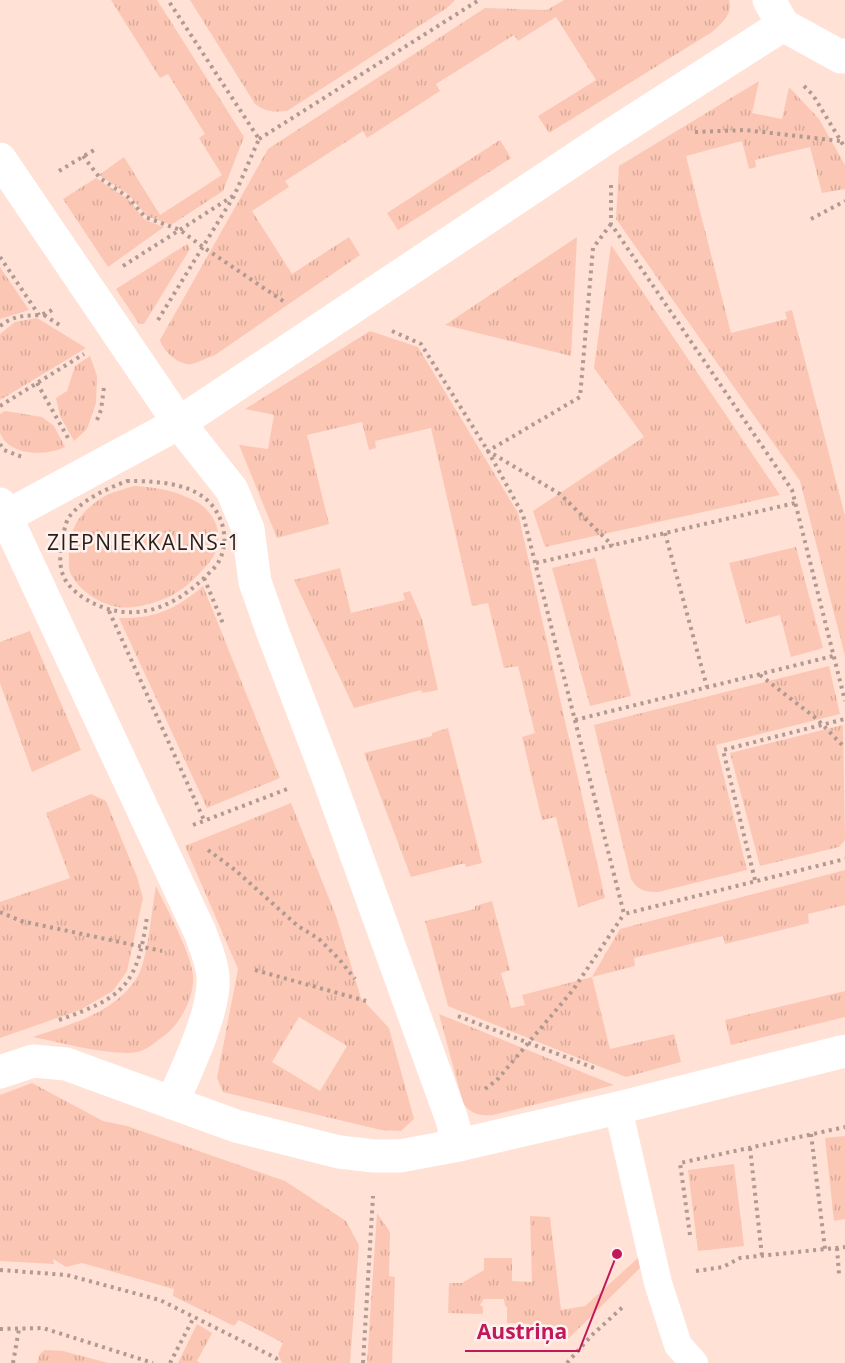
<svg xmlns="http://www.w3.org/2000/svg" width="845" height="1363" viewBox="0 0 845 1363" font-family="'Open Sans',sans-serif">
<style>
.grass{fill:url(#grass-tufts);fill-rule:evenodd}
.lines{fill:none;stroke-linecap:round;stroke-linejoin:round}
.path{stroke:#b19a92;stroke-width:4;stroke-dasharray:3 4.5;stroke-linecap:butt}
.lane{stroke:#fff;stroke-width:28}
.street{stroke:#fff;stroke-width:33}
.labels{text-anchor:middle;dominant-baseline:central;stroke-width:5;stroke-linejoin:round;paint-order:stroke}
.neighbourhood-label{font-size:21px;letter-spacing:1.5px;fill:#281d19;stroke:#fff2ee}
.leader{fill:none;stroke:#c2185b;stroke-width:2}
.callout-dot{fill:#c2185b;stroke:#fff2ee;stroke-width:2}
.callout-label{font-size:21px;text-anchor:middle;font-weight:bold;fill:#c2185b;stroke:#fff2ee;stroke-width:5;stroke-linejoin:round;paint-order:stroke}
</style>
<defs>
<pattern id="grass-tufts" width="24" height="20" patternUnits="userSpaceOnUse" patternTransform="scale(1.5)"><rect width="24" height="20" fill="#fbc7b4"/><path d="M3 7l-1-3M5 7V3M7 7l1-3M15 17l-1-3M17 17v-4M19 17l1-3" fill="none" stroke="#d7aa9a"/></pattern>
</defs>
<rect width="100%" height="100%" fill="#ffe1d6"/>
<!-- grass -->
<g class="grass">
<polygon points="111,0 157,0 244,137 223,191 171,225 147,216 128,194 99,175 124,157 160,215 222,175 199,138 205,134 168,74 160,78"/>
<path d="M190 0H455L447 8 287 111C273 112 266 112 255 104Z"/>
<path d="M564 0H729C733 15 722 23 712 32L549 133 538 116 596 80 556 17 518 41 514 35 436 84 440 91 367 138 363 131 285 181 289 187 252 211 292 274 349 237 360 255 215 355C208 357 200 362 192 364 179 366 163 351 160 340L268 149 485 8 547 10Z"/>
<polygon points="759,81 752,113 782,119 789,87 819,119 845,165 845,189 822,193 810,147 755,160 756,167 749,169 742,141 686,156 731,333 787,319 785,312 792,310 845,516 845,656 800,481 616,219 619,166"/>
<polygon points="500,140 511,158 398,230 387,213"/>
<polygon points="96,178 129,200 145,220 164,227 108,267 63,199"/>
<polygon points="577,237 571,356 445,325"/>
<polygon points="187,244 190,249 144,324 139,324 116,289"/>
<polygon points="611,245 780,495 545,547 533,511 644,437 594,368"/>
<polygon points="0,267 29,310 0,319"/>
<polygon points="37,318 86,348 0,400 0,334 15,322"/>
<polygon points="370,331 418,347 518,513 605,898 578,907 556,817 542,820 522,737 535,733 518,666 504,668 488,603 472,606 431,428 375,441 376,448 369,450 362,422 307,435 329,524 277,538 239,445 268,449 274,415 245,409"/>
<polygon points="90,356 97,376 96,403 87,429 74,441 60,416 56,398 67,391 75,366"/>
<path d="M5 411 42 417 54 426 65 447C46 456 10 457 0 433 0 428 0 419 0 414Z"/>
<path d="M134 486C154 487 173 490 191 499 219 511 228 544 206 566 198 575 189 585 179 591 165 601 135 610 118 607 100 604 79 591 71 574 68 569 69 562 69 556 68 527 82 509 107 495 115 491 125 489 134 486Z"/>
<polygon points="796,547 823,648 791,657 780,615 746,624 729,563"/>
<polygon points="595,558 631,696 590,706 552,568"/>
<polygon points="340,568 351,613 405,600 403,593 410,591 422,619 438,690 422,693 421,690 417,691 354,708 294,580"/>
<path d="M203 586 280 778 207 808 119 618C154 619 177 609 203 586Z"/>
<polygon points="30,631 81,750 32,772 0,683 0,642"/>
<path d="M829 666 840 714 716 745 747 870 658 892C644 892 638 890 631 879L594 725Z"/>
<polygon points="843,725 845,840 839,847 760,866 730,753"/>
<polygon points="448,728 482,863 466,867 465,864 461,864 411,877 364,753 432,736 432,733"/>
<polygon points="91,794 106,801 137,877 143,898 127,971 113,991 80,1010 0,1038 0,902 70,878 46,813"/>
<path d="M291 803 336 916 361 998 389 1028 414 1119 401 1131 381 1130 223 1092 217 1078 238 969 185 846ZM299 1017 347 1046 320 1091 272 1062Z"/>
<polygon points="845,870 845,905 808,914 809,923 725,944 723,936 634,958 635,966 592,977 610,1049 674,1034 681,1062 626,1077 448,1006 425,921 475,909 475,906 492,901 510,970 501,973 511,1008 525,1005 522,995 592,977 620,929"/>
<path d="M156 886C166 907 191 953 193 975 195 996 181 1023 165 1035 153 1044 144 1053 129 1053 97 1053 64 1043 33 1037 71 1024 116 1013 138 976 148 958 152 907 156 886Z"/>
<polygon points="845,991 845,1017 731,1045 725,1020"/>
<path d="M439 1014 614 1085 493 1115C479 1116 471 1114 463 1103Z"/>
<polygon points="32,1083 103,1121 127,1126 285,1181 346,1221 359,1245 350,1363 282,1363 278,1354 283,1343 239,1320 234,1326 173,1296 174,1289 82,1263 66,1267 53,1259 54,1264 0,1261 0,1095"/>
<polygon points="845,1136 845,1219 834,1221 825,1138"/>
<polygon points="734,1164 744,1246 698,1251 688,1170"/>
<polygon points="377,1213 390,1232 389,1276 395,1277 392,1363 367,1363"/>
<polygon points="530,1216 550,1217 561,1310 585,1306 638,1258 640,1268 567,1340 528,1324 507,1323 507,1307 505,1306 504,1299 484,1299 480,1305 483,1307 483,1314 448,1313 449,1283 462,1283 484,1270 484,1258 512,1258 512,1281 532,1282"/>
<polygon points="197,1324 212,1333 197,1361 200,1363 178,1363"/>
<polygon points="45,1350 63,1351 108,1363 37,1363 40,1354"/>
</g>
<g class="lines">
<!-- path -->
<g class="path">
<polyline points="804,86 813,95 845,148"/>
<polyline points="695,132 745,130 840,141"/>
<polyline points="259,139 479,0"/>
<polyline points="83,156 100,178 128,197 145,217 180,230 203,247 286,303"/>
<polyline points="59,171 94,150"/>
<polyline points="611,185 611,224 792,490 845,701"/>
<polyline points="811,219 845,201"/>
<polyline points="611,224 593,248 580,397 488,451 560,494 613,546"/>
<polyline points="0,257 39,315"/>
<polyline points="123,266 233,196"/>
<polyline points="44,315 61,326"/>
<polyline points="158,320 234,196 259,139 168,0"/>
<path d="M0 326C22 309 34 321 52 310"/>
<polyline points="392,331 421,344 488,451 523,515 624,914 845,859"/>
<polyline points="37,383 68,438"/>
<polyline points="0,406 84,354"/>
<polyline points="97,420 101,410 104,387"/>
<polyline points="0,444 4,450 25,458"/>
<path d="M127 481C150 481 182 482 202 496 222 510 231 539 219 561 216 567 209 573 204 578 170 611 127 625 84 598 64 585 58 572 61 548 63 539 64 525 69 517 83 499 106 489 127 481Z"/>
<polyline points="665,533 707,687"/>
<polyline points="536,563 795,503"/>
<polyline points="204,578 224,626"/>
<polyline points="109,611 204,820"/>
<polyline points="760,675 817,719 845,748"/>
<polyline points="575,720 833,656"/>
<polyline points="193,825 290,788"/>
<polyline points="208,850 235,870 298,926 319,939 339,959 355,979"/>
<polyline points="755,880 723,750 845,719"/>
<polyline points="0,912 21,921 162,951"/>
<polyline points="255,970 366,1001"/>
<polyline points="458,1016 597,1069"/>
<path d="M59 1020C124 997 137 986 147 917"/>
<polyline points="485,1089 497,1080 573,990 624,914"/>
<polyline points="811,1134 825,1249"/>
<polyline points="750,1148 762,1256"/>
<polyline points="690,1235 680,1163 845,1127"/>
<polyline points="837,1248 839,1274"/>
<polyline points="0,1270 67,1275 160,1300 276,1358 279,1363"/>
<polyline points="696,1271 723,1267 740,1258 845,1247"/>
<polyline points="0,1329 43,1328 153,1363"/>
<polyline points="13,1363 19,1329"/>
<polyline points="170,1363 194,1317"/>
<polyline points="363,1363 373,1196"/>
<polyline points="567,1363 593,1334 624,1306"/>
</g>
<!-- lane -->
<polyline class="lane" points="618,1108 658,1283 678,1345 694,1363"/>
<!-- street -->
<g class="street">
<polyline points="769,0 783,25 841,57 845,55"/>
<polyline points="0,159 179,423 232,490 248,529 255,582 273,633 327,774 451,1117 459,1145"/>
<path d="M0 504 200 932C205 946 212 961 213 976 216 1010 186 1071 172 1103"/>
<polyline points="7,516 179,423 608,137 783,25"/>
<polyline points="0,1072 33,1061 66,1064 236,1126 339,1152 374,1156 400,1156 459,1145 618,1108 845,1051"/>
</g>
</g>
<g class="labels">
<!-- neighbourhood labels -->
<g class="neighbourhood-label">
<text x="144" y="542">ZIEPNIEKKALNS-1</text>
</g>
</g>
<!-- callouts -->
<path class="leader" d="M617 1254L579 1351H465"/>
<circle class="callout-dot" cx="617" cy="1254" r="6"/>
<g class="callout-label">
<text x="522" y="1339">Austriņa</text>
</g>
</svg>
